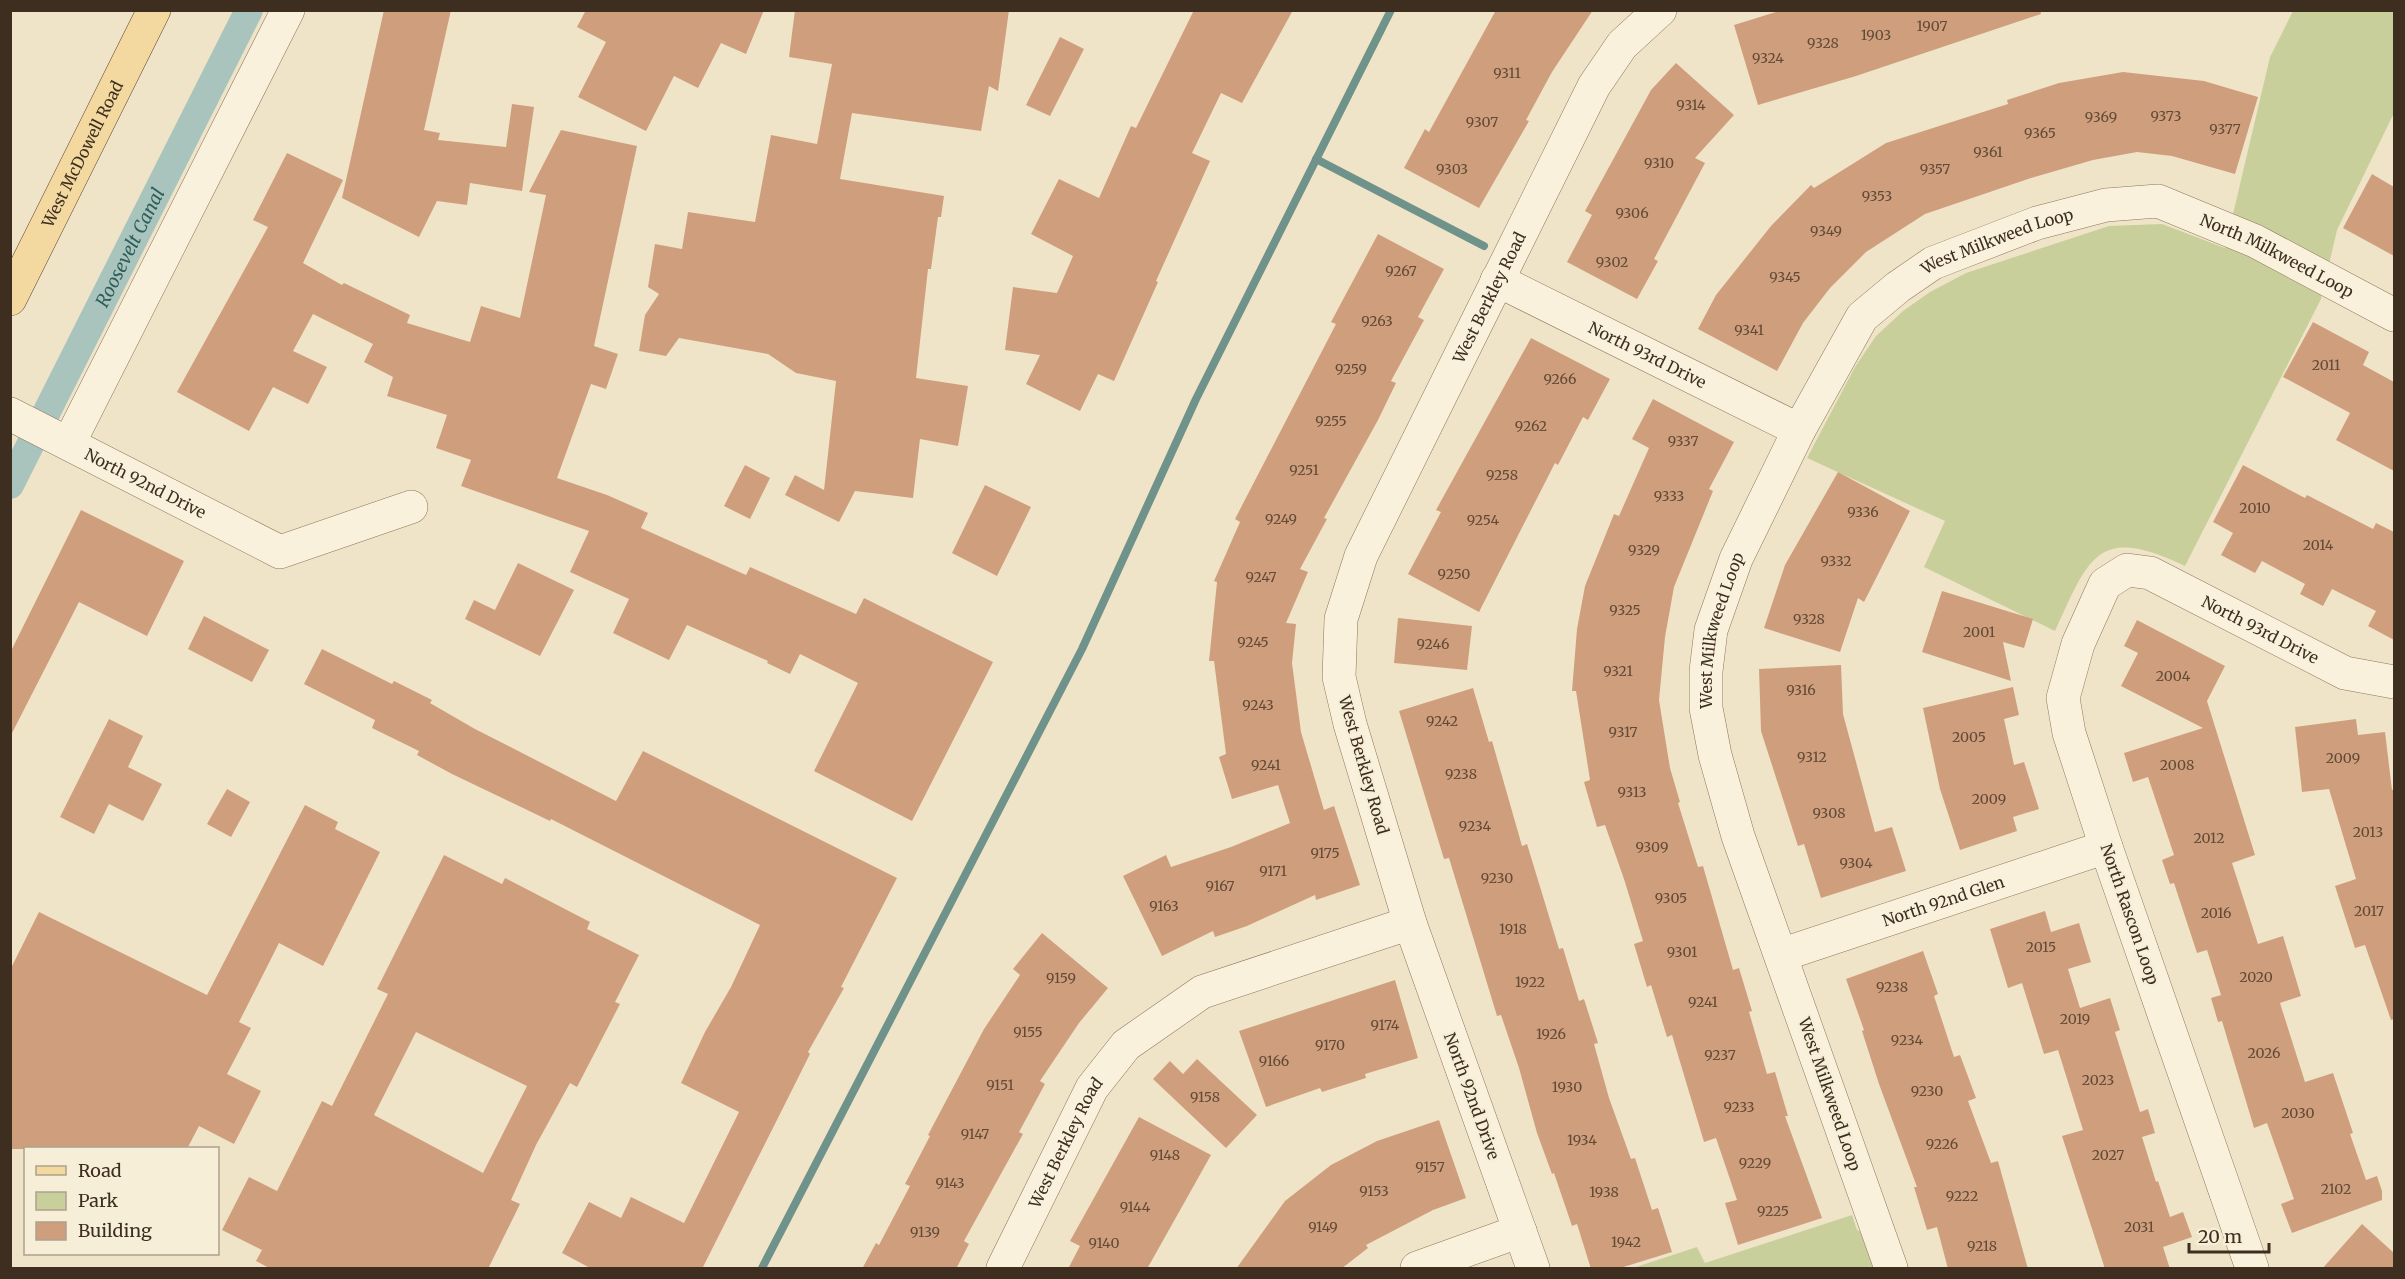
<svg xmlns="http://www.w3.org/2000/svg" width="2405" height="1279" viewBox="0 0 2405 1279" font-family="Merriweather,serif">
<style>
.green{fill:#c9cf9b}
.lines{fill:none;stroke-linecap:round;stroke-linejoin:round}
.stream{stroke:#6f938a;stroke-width:8}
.canal{stroke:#a9c4bc;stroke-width:28}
.building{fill:#cf9f7d;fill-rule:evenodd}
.minor-casing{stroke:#8d765c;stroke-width:34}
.major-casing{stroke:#5b4430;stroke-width:34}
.minor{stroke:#faf1dc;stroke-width:33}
.major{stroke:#f3d9a0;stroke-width:33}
.labels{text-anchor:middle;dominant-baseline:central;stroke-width:5;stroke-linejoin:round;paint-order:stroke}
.number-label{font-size:14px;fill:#624a37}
.street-label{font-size:16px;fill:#3d2e20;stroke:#f7eed8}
.water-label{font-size:18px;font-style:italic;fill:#2f5d5a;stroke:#f7eed8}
</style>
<rect width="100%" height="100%" fill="#f0e4c8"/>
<!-- green -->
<g class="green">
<path d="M2293 11H2394V113L2337 230 2321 299 2185 566C2098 525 2090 555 2055 631L1924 567 1945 521 1807 458 1855 367 1876 336 1903 311 1930 292 1966 273 2109 226 2162 224 2225 248 2270 57Z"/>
<polygon points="1852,1215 1857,1230 1866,1234 1879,1268 1633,1268 1697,1247 1705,1263"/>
</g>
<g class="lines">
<!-- stream -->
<g class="stream">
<polyline points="1316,159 1484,246"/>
<polyline points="762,1268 1082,649 1196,399 1391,10"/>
</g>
<!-- canal -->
<path class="canal" id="s1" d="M10 485 249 10"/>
</g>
<!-- building -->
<g class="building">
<polygon points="384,10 451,10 424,130 440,133 438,140 506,147 512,104 534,107 522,191 470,183 467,205 437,201 419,237 342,198"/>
<polygon points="586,10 764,10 746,54 721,43 698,88 674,76 646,131 578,97 606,42 577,27"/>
<polygon points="795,10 1009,10 998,91 989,86 981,131 852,113 840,179 944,196 941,217 938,217 931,269 928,269 916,378 968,386 958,446 920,439 913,498 855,491 839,522 785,495 795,475 824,490 836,381 796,373 768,354 679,338 666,356 639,351 645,315 659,294 648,287 655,244 682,249 688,212 755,222 771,135 817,144 832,64 789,57"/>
<polygon points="1194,10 1293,10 1242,103 1221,93 1192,153 1210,161 1156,281 1158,282 1114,381 1098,374 1080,411 1026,384 1040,355 1005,350 1013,287 1057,293 1073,256 1031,234 1059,179 1099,198 1131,126 1136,128"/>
<polygon points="1496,10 1593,10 1552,72 1526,120 1529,121 1479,208 1404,168 1425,129 1429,132"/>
<polygon points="1782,10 2040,10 2041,14 1856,76 1758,105 1734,25"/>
<polygon points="1060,37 1084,49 1050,116 1026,105"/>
<polygon points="1676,63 1734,115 1695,158 1705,163 1654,259 1658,261 1637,299 1567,262 1592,215 1585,211 1651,90"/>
<polygon points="2123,72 2204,81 2258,97 2235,174 2172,156 2137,152 2093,160 2031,178 1925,214 1866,252 1830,288 1803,323 1777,371 1698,329 1716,295 1771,226 1811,185 1814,188 1886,143 2008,104 2007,100 2059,83"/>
<polygon points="561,130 637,146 594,346 618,354 606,389 591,384 557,478 607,495 648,513 641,528 746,575 750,567 856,614 864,598 993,662 912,821 814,771 858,683 800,654 790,674 767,663 768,661 687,625 669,660 613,633 629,599 570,572 589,531 461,486 471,460 436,448 447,415 387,396 393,377 364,362 373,344 313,314 293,351 327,367 308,404 273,387 249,431 177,392 268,227 253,220 287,153 343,180 303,263 342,285 344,283 410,315 407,323 470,342 481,306 520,318 546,195 529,192"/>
<polygon points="2372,174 2394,187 2394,256 2343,228"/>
<polygon points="1378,234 1444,269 1418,317 1424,320 1391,381 1396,383 1378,420 1324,518 1327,519 1300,569 1308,572 1286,623 1296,624 1292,663 1301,732 1324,810 1334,806 1360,885 1316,900 1315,895 1247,926 1215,937 1213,931 1162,956 1123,876 1166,855 1171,867 1231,847 1290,823 1278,785 1232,799 1219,757 1226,754 1214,661 1209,661 1217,582 1214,581 1240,522 1235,519 1336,324 1331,322"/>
<polygon points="2313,322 2369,352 2363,365 2394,382 2394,471 2336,440 2350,413 2283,377"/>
<polygon points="1531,338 1610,379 1588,420 1583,417 1558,465 1555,463 1479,612 1408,574 1441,512 1436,510"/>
<polygon points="1653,399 1734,442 1709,489 1713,491 1674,587 1665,637 1659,700 1670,768 1680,802 1678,803 1698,867 1703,866 1733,970 1739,968 1752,1011 1749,1012 1767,1074 1775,1072 1788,1116 1785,1116 1822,1218 1738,1245 1725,1203 1737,1200 1716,1138 1704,1142 1672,1035 1667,1037 1651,985 1647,987 1634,944 1643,941 1624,879 1605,825 1597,827 1584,782 1590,780 1576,691 1572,691 1577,629 1585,586 1614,514 1619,516 1649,448 1632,439"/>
<polygon points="745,465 770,478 750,519 724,506"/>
<polygon points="2243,465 2305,498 2307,495 2373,529 2376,523 2394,532 2394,640 2368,626 2376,611 2332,589 2323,606 2300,594 2305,584 2262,561 2255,573 2221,555 2233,533 2213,522"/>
<polygon points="1838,472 1910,511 1864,602 1858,598 1840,652 1764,628 1785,565"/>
<polygon points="985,485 1031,507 997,576 952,553"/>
<polygon points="81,510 184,561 147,636 79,602 10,737 10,653"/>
<polygon points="518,563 574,590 540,656 465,619 474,600 495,610"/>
<polygon points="1942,591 2033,619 2024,648 2003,642 2011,681 1922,652"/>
<polygon points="204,616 269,650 252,682 188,649"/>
<polygon points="1398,618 1472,626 1467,670 1394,663"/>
<polygon points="2137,620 2225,666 2207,701 2255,855 2232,863 2258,944 2283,936 2301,996 2280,1003 2305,1082 2333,1073 2353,1133 2350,1134 2366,1180 2377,1176 2382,1191 2382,1200 2292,1233 2281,1204 2294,1199 2267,1123 2254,1128 2222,1021 2218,1022 2211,998 2221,995 2207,950 2197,953 2174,883 2170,884 2162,860 2174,855 2148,777 2133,782 2124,753 2203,728 2121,686 2138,653 2124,646"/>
<polygon points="322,649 392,684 394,681 432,700 430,703 475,729 616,801 643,751 897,878 841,987 844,988 808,1052 810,1054 791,1092 702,1269 592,1269 562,1253 589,1202 621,1218 631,1197 684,1223 739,1112 681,1083 705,1032 731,987 760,925 551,819 550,821 452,774 417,755 419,751 372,728 375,720 304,684"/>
<polygon points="1841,665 1843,714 1875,832 1892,827 1906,871 1821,898 1804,844 1798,846 1761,731 1759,669"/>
<polygon points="2013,687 2019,715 2004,719 2014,765 2024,762 2039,809 2013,817 2017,831 1960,850 1940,789 1923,708"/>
<polygon points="1473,688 1489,742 1492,741 1522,846 1527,844 1559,949 1563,948 1579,1001 1584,999 1598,1043 1594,1044 1609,1098 1631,1159 1635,1158 1652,1210 1658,1208 1672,1252 1617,1269 1591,1269 1577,1224 1572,1226 1554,1173 1552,1174 1537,1133 1519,1068 1501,1015 1497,1016 1449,858 1444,859 1399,711"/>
<polygon points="109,719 143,736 128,767 162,784 143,821 109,804 94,834 60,817"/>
<polygon points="2356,719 2358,735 2385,732 2392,790 2394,789 2394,1019 2391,1020 2365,945 2355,948 2335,886 2356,879 2329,789 2302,792 2295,727"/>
<polygon points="227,789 250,802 231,837 207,824"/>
<polygon points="305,805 338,822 335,829 380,852 323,966 279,943 239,1022 251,1028 227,1074 261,1091 234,1144 199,1126 187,1149 10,1149 10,970 39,912 207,995"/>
<path d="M444 855 502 884 505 878 590 922 587 929 639 955 615 1002 620 1004 577 1087 570 1083 536 1145 511 1200 520 1204 488 1269H271L256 1261 262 1250 222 1230 249 1177 277 1191 322 1101 332 1106 388 994 377 989ZM416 1032 527 1086 483 1173 374 1115Z"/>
<polygon points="2045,911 2051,932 2079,923 2091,962 2068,969 2080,1008 2110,998 2120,1030 2115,1032 2140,1112 2148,1109 2155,1133 2142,1137 2156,1182 2158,1181 2170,1217 2183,1212 2192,1237 2163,1247 2170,1269 2105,1269 2062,1136 2083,1130 2058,1050 2044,1054 2022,983 2008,988 1990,929"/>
<polygon points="1042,933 1108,988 1079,1023 1040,1081 1045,1084 1019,1132 1023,1134 964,1241 969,1244 956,1269 862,1269 876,1243 879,1245 910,1186 905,1184 930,1136 928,1135 984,1029 1020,975 1013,969"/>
<polygon points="1923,951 1938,994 1934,996 1954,1057 1960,1055 1976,1098 1968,1101 1991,1163 1998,1161 2028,1269 1948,1269 1937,1227 1927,1230 1914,1187 1917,1187 1879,1084 1862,1031 1864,1030 1846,979"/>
<polygon points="1395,980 1418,1058 1365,1074 1366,1078 1322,1092 1320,1088 1266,1107 1239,1031"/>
<polygon points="1197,1059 1257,1115 1226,1148 1153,1079 1170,1061 1183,1074"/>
<polygon points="1139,1117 1211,1155 1147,1269 1068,1269 1080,1246 1070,1241"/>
<polygon points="1439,1120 1466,1198 1433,1210 1366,1245 1368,1248 1341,1269 1236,1269 1285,1201 1331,1165 1377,1141"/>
<polygon points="2362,1224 2394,1253 2394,1269 2322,1269"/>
</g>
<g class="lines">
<!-- minor casing -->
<g class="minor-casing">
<g id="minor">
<path id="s2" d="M1497 280 1799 430"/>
<path id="s3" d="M10 414 280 552 411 507"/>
<polyline points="69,443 288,10"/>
<path id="s4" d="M1781 955 2106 847"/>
<path id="s5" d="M1003 1268 1092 1088 1126 1045 1202 992 1410 923"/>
<polyline points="1417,1268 1520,1231"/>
<path id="s6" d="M1533 1268 1410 923 1350 724 1339 677 1341 619 1361 556 1594 86 1622 45 1660 10"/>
<path id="s7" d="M1891 1268 1738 836 1715 755 1706 708V671L1711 630 1736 559 1799 430 1862 317 1898 287 1933 263 2037 223 2106 205 2158 201 2255 241 2394 315"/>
<path id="s8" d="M2252 1268 2106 847 2069 733 2063 698 2078 644 2105 584 2127 570 2150 573 2345 673 2394 682"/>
</g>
</g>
<!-- major casing -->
<g class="major-casing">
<g id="major">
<path id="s9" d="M10 299 154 10"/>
</g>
</g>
<!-- minor -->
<use href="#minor" class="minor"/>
<!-- major -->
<use href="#major" class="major"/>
</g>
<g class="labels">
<!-- number labels -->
<g class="number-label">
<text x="1932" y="26">1907</text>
<text x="1876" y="35">1903</text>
<text x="1823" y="43">9328</text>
<text x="1768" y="58">9324</text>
<text x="1507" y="73">9311</text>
<text x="1691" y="105">9314</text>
<text x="2166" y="116">9373</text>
<text x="2101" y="117">9369</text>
<text x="1482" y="122">9307</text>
<text x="2225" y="129">9377</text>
<text x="2040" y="133">9365</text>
<text x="1988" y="152">9361</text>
<text x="1659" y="163">9310</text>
<text x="1452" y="169">9303</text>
<text x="1935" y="169">9357</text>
<text x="1877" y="196">9353</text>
<text x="1632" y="213">9306</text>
<text x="1826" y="231">9349</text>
<text x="1612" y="262">9302</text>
<text x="1401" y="271">9267</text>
<text x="1785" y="277">9345</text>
<text x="1377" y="321">9263</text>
<text x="1749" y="330">9341</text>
<text x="2326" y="365">2011</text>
<text x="1351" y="369">9259</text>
<text x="1560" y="379">9266</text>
<text x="1331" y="421">9255</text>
<text x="1531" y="426">9262</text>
<text x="1683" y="441">9337</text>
<text x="1304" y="470">9251</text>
<text x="1502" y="475">9258</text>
<text x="1669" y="496">9333</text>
<text x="2255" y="508">2010</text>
<text x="1863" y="512">9336</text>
<text x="1281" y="519">9249</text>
<text x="1483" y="520">9254</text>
<text x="2318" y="545">2014</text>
<text x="1644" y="550">9329</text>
<text x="1836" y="561">9332</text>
<text x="1454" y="574">9250</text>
<text x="1261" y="577">9247</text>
<text x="1625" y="610">9325</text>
<text x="1809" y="619">9328</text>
<text x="1979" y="632">2001</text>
<text x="1253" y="642">9245</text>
<text x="1433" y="644">9246</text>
<text x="1618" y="671">9321</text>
<text x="2173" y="676">2004</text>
<text x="1801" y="690">9316</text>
<text x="1258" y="705">9243</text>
<text x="1442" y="721">9242</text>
<text x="1623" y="732">9317</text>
<text x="1969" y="737">2005</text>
<text x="1812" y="757">9312</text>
<text x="2343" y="758">2009</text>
<text x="1266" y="765">9241</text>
<text x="2177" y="765">2008</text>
<text x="1461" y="774">9238</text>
<text x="1632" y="792">9313</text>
<text x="1989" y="799">2009</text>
<text x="1829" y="813">9308</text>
<text x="1475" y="826">9234</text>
<text x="2368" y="832">2013</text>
<text x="2209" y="838">2012</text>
<text x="1652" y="847">9309</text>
<text x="1325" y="853">9175</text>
<text x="1856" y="863">9304</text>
<text x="1273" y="871">9171</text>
<text x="1497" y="878">9230</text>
<text x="1220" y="886">9167</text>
<text x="1671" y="898">9305</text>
<text x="1164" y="906">9163</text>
<text x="2369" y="911">2017</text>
<text x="2216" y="913">2016</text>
<text x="1513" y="929">1918</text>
<text x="2041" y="947">2015</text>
<text x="1682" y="952">9301</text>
<text x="2256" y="977">2020</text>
<text x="1061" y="978">9159</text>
<text x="1530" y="982">1922</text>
<text x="1892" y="987">9238</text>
<text x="1703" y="1002">9241</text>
<text x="2075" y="1019">2019</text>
<text x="1385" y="1025">9174</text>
<text x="1028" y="1032">9155</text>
<text x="1551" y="1034">1926</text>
<text x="1907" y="1040">9234</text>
<text x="1330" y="1045">9170</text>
<text x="2264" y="1053">2026</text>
<text x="1720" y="1055">9237</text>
<text x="1274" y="1061">9166</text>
<text x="2098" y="1080">2023</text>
<text x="1000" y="1085">9151</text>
<text x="1567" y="1087">1930</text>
<text x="1927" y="1091">9230</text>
<text x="1205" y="1097">9158</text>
<text x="1739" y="1107">9233</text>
<text x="2298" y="1113">2030</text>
<text x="975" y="1134">9147</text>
<text x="1582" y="1140">1934</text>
<text x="1942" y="1144">9226</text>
<text x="1165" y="1155">9148</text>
<text x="2108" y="1155">2027</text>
<text x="1755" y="1163">9229</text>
<text x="1430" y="1167">9157</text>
<text x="950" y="1183">9143</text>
<text x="2336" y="1189">2102</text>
<text x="1374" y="1191">9153</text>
<text x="1604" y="1192">1938</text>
<text x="1962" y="1196">9222</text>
<text x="1135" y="1207">9144</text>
<text x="1773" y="1211">9225</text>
<text x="1323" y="1227">9149</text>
<text x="2139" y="1227">2031</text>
<text x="925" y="1232">9139</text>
<text x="1626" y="1242">1942</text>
<text x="1104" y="1243">9140</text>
<text x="1982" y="1246">9218</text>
</g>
<!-- street labels -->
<g class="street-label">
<text stroke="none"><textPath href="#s9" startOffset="162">West McDowell Road</textPath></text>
<text stroke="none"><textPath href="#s7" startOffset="1174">West Milkweed Loop</textPath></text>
<text stroke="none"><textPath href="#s7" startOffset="1472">North Milkweed Loop</textPath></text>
<text stroke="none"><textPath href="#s6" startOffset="1035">West Berkley Road</textPath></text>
<text stroke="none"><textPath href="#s2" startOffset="168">North 93rd Drive</textPath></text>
<text stroke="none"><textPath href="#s3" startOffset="152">North 92nd Drive</textPath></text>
<text stroke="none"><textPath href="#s8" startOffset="896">North 93rd Drive</textPath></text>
<text stroke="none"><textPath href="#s7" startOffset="670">West Milkweed Loop</textPath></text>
<text transform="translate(1364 765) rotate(74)">West Berkley Road</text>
<text stroke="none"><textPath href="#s4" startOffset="171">North 92nd Glen</textPath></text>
<text transform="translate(2130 914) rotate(71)">North Rascon Loop</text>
<text transform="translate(1830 1094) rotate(71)">West Milkweed Loop</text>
<text transform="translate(1472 1096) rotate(70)">North 92nd Drive</text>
<text stroke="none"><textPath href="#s5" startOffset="140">West Berkley Road</textPath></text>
</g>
<!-- water labels -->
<g class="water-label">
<text stroke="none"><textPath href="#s1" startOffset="266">Roosevelt Canal</textPath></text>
</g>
</g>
<!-- border -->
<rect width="2405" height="1279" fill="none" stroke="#3d2e20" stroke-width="24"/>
<!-- legend -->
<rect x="24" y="1147" width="195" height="108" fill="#f7eed8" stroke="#ada18e" stroke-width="1.5"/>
<rect x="36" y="1166" width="30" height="9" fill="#f3d9a0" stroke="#ada18e" stroke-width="1.5"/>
<text x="78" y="1177" font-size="18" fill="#3d2e20">Road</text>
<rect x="36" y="1192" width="30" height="18" fill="#c9cf9b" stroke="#ada18e" stroke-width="1.5"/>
<text x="78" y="1207" font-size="18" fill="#3d2e20">Park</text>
<rect x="36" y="1222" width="30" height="18" fill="#cf9f7d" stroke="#ada18e" stroke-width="1.5"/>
<text x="78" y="1237" font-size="18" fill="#3d2e20">Building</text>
<!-- scale -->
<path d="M2189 1243v9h80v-9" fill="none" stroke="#3d2e20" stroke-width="3"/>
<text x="2198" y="1243" font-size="18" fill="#3d2e20" stroke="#f7eed8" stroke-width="4.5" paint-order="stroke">20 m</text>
</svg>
